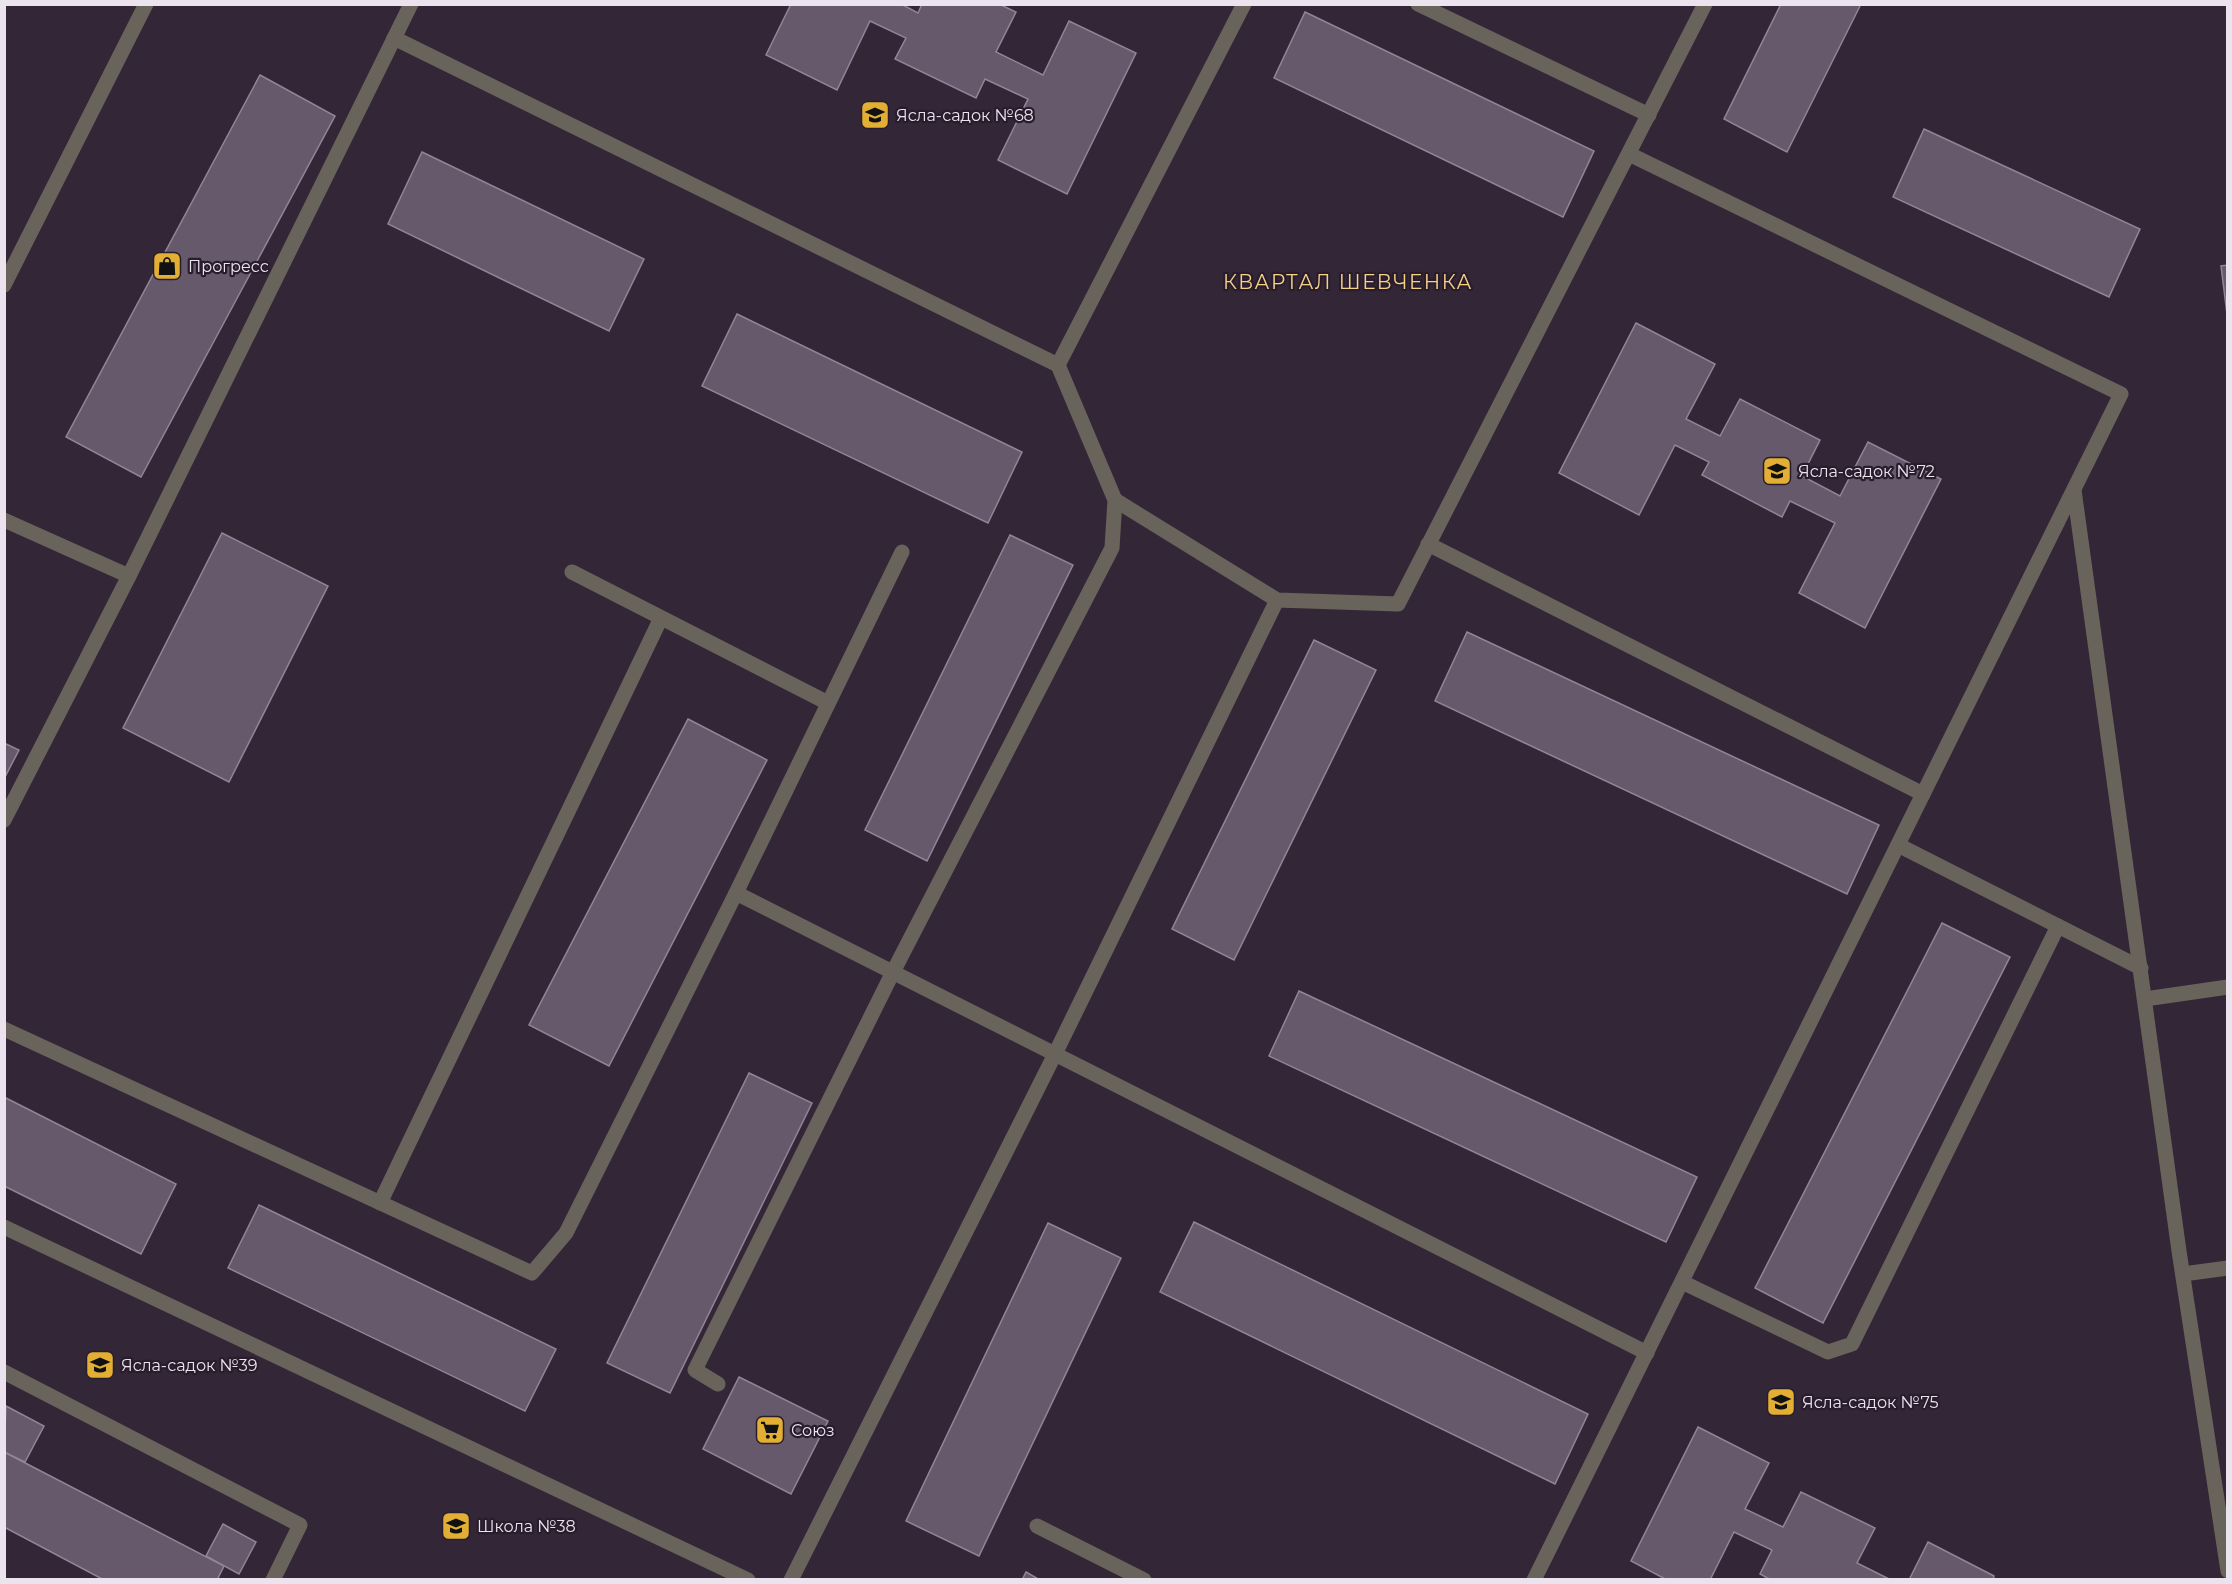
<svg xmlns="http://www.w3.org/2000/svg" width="2232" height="1584" viewBox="0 0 2232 1584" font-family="Montserrat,sans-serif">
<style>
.building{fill:#67596c;stroke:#938498;stroke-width:1.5}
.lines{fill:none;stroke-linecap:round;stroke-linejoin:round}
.service{stroke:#69645b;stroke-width:15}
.tertiary{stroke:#69645b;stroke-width:15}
.labels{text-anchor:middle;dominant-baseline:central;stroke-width:4.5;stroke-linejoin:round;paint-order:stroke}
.poi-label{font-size:16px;fill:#ebe3ee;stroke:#291d2d;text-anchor:start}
.quarter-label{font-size:20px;letter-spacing:1.5px;fill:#f5d188;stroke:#291d2d}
</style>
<rect width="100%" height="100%" fill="#332737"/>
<!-- building -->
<g class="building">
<polygon points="791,4 901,4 918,13 922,4 999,4 1016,12 996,52 1043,75 1069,21 1136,53 1067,194 998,160 1028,99 985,79 976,98 895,59 906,38 870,21 837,90 766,55"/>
<polygon points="1781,4 1861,4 1787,152 1724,119"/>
<polygon points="1305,12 1594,151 1563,217 1274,78"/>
<polygon points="260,75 335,116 141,477 66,437"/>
<polygon points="1924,129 2140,229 2109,297 1893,197"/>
<polygon points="422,152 644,259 609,331 388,224"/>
<polygon points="2228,265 2228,322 2221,266"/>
<polygon points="737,314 1022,452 988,523 702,386"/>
<polygon points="1636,323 1715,364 1686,419 1720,436 1740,399 1820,440 1802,476 1840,496 1868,442 1941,479 1865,628 1799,593 1835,523 1790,501 1782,517 1702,475 1709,462 1675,445 1639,515 1559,473"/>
<polygon points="222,533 328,586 229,782 123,728"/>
<polygon points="1010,535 1073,565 927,861 865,830"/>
<polygon points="1467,632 1879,825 1847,894 1435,701"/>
<polygon points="1314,640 1376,670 1234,960 1172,929"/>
<polygon points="688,719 767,760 609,1066 529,1025"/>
<polygon points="4,743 19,750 4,779"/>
<polygon points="1942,923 2010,957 1823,1323 1755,1288"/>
<polygon points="1299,991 1697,1177 1666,1242 1269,1056"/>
<polygon points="749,1073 812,1103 670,1393 607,1363"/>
<polygon points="4,1097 176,1184 141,1254 4,1186"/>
<polygon points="259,1205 556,1349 525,1411 228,1268"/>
<polygon points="1194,1222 1588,1414 1555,1484 1160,1292"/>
<polygon points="1048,1223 1121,1258 979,1556 906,1521"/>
<polygon points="739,1377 828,1421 791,1494 703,1449"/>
<polygon points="6,1406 44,1426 25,1462 4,1452"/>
<polygon points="1698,1427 1769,1463 1745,1509 1783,1527 1801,1492 1875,1528 1857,1563 1891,1580 1771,1580 1760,1574 1772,1550 1734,1532 1710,1580 1667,1580 1631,1561"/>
<polygon points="4,1452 224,1566 217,1580 104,1580 4,1527"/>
<polygon points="223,1524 256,1542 239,1574 206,1556"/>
<polygon points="1928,1542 1994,1576 1993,1580 1909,1580"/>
<polygon points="1026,1572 1040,1580 1022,1580"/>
</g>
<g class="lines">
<!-- service -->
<g class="service">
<polyline points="1418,4 1649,115"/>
<polyline points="394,38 1058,365 1115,500 1112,548 893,972 695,1370 718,1384"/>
<polyline points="1058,365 1244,4"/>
<polyline points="2074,490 2179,1251 2228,1571"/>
<polyline points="1115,500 1277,600 1398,604 1705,4"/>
<polyline points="4,520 129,576"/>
<polyline points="1428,544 1923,794"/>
<polyline points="572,572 828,703"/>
<polyline points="4,820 129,576 411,4"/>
<polyline points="1898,845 2141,968"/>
<polyline points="736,893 1647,1353"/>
<polyline points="2145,999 2228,987"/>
<polyline points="4,1029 532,1273 566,1233 736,893 902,552"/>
<polyline points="380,1203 661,618"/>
<polyline points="4,1227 748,1580"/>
<polyline points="2183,1274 2228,1268"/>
<polyline points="1682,1282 1828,1352 1852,1344 2058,926"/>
<polyline points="4,1372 300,1525 273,1580"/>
<polyline points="1037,1526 1144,1580"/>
<polyline points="791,1580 1055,1054 1277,600"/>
<polyline points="1534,1580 2121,394 1629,154"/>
</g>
<!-- tertiary -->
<polyline class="tertiary" points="4,285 146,4"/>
</g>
<!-- icons -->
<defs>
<g id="school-square" transform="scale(1.5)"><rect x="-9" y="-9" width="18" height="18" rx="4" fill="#e2af34" stroke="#291d2d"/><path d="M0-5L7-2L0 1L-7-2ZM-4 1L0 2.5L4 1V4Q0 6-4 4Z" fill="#111"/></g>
<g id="shop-square" transform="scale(1.5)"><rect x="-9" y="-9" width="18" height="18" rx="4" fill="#e2af34" stroke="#291d2d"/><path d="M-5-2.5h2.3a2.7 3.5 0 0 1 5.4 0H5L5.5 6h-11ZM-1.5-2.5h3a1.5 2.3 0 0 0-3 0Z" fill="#111"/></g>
<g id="supermarket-square" transform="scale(1.5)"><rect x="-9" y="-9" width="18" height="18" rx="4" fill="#e2af34" stroke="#291d2d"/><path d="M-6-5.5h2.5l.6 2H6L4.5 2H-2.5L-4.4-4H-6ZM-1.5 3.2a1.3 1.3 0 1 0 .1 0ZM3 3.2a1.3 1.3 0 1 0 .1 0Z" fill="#111"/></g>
</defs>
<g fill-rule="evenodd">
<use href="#school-square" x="875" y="115"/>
<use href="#shop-square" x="167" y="266"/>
<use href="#school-square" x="1777" y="471"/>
<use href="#school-square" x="100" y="1365"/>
<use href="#school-square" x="1781" y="1402"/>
<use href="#supermarket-square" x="770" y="1430"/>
<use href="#school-square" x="456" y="1526"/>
</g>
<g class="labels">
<!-- poi labels -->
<g class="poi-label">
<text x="896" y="115">Ясла-садок №68</text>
<text x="188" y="266">Прогресс</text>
<text x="1798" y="471">Ясла-садок №72</text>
<text x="121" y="1365">Ясла-садок №39</text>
<text x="1802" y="1402">Ясла-садок №75</text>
<text x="791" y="1430">Союз</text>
<text x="477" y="1526">Школа №38</text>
</g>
<!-- quarter labels -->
<g class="quarter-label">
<text x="1348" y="282">КВАРТАЛ ШЕВЧЕНКА</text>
</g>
</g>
<!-- border -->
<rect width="2232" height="1584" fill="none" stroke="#ebe3ee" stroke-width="12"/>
</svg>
